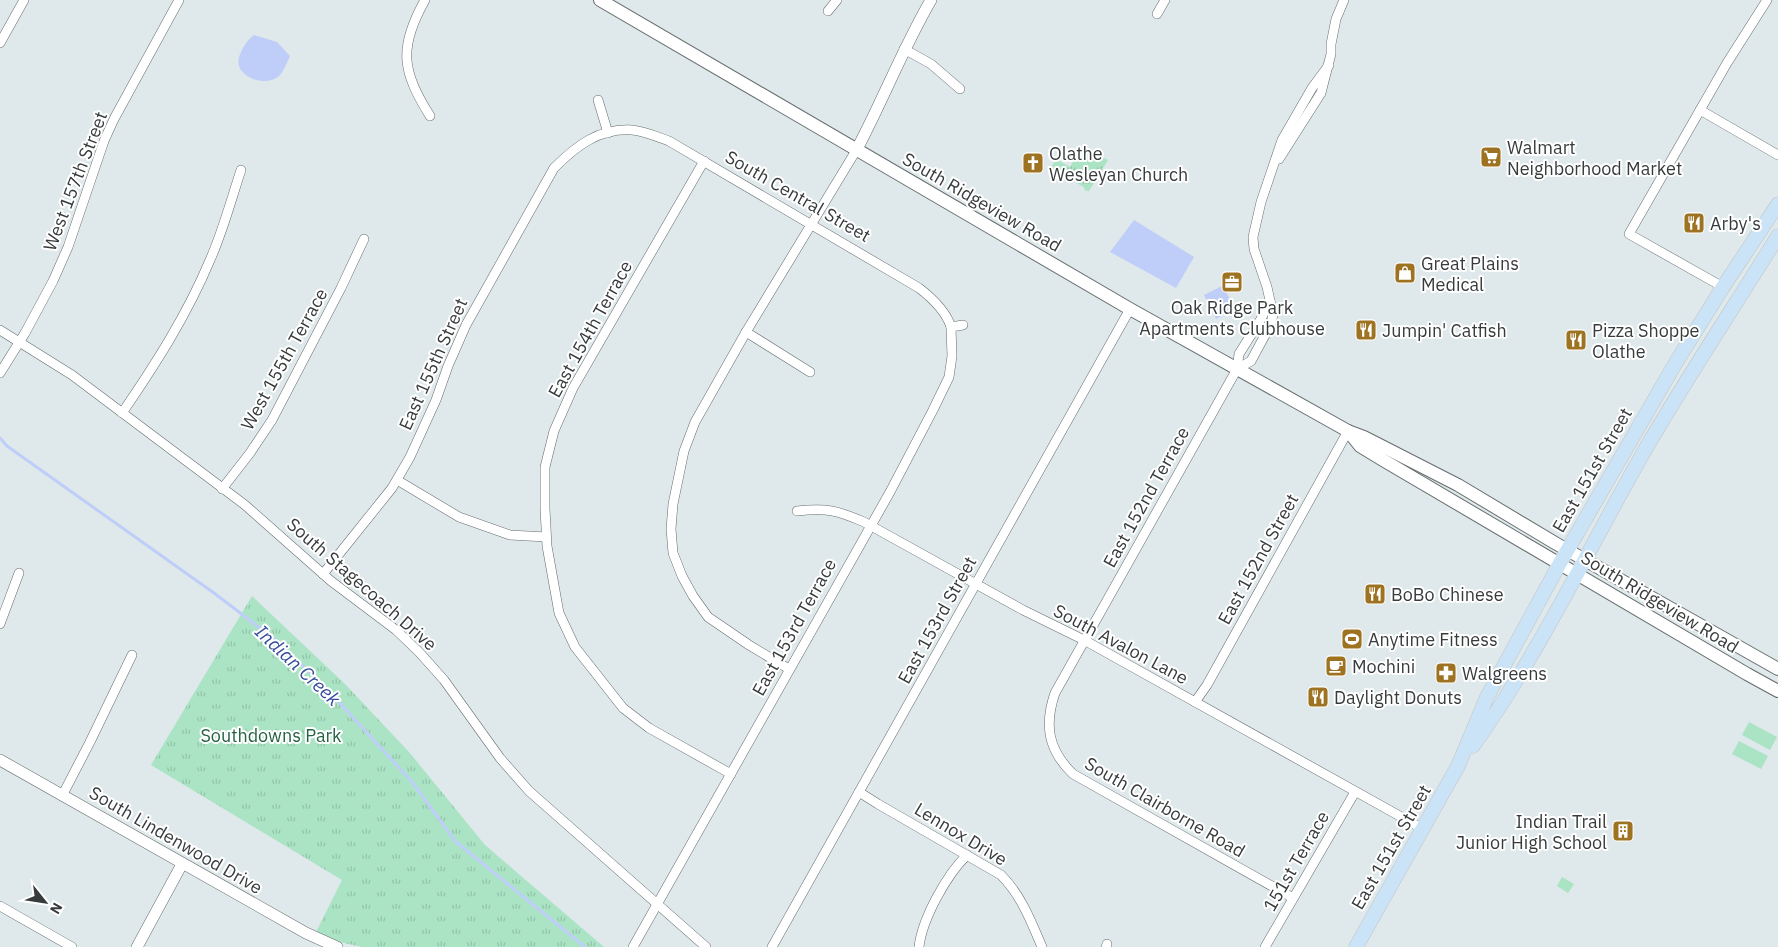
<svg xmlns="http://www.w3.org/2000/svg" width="1778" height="947" viewBox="0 0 1778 947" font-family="'IBM Plex Sans',sans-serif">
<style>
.grass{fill:#aae4c4}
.park{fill:url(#park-tufts)}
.water{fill:#becef8}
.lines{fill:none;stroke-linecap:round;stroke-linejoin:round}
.stream{stroke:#becef8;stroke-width:3}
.minor-casing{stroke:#656c6e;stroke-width:10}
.tertiary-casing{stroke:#656c6e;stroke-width:12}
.secondary-casing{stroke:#656c6e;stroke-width:14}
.primary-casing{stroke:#c3c4c4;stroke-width:15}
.minor{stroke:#fff;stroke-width:9}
.tertiary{stroke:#fff;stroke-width:11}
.secondary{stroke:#fff;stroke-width:12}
.primary{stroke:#cae3f6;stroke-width:14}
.labels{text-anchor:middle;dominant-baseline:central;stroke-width:4;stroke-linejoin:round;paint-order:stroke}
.poi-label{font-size:18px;fill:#383b3c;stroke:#fff;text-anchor:start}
.street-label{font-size:18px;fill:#383b3c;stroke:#fff}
.park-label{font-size:18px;fill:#256246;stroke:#fff}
.water-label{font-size:19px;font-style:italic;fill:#364c9c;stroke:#fff}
</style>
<defs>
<pattern id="park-tufts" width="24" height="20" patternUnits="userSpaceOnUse" patternTransform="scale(1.25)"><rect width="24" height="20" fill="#aae4c4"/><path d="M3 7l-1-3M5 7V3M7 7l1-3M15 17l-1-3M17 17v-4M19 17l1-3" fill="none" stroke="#93c4a9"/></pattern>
</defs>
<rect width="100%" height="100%" fill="#dfe8ea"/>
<!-- grass -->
<g class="grass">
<polygon points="1749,722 1777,737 1770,750 1742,735"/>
<polygon points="1739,741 1768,756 1761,769 1732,754"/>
<polygon points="1562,877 1574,884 1568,893 1557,886"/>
</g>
<!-- park -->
<g class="park">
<polygon points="1082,146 1108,160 1089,191 1084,190 1085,188 1051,167 1056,159 1070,167"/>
<polygon points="252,596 345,684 409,752 485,845 604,947 362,947 340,942 316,932 342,880 151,765"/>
</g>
<!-- water -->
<g class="water">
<path d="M254 35 277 42 290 56C287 62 284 71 279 76 268 86 244 80 239 66 236 56 246 41 254 35Z"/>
<polygon points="1134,220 1194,257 1176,288 1110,252"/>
<polygon points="1222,286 1236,308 1216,319 1204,295"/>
</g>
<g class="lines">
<!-- stream -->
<polyline class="stream" points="0,438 7,446 214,593 277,641 327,689 413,783 455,841 585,947"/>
<!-- minor casing -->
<g class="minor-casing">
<g id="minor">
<path d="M425 0C398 48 402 71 430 116"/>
<polyline points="828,11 837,0"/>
<polyline points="1157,14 1165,0"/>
<polyline points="0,43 24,0"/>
<polyline points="904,49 931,64 960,89"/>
<polyline points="598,100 608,133"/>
<polyline points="1700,110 1778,155"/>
<polyline points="1279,159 1321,93 1331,54 1331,44 1336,19 1344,0"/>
<polyline points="704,161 573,388 554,431 545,467 545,509 547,546 559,613 575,647 623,708 649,728 731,774"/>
<polyline points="1723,287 1629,234 1727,63 1767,0"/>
<path d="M1270 301 1261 319 1239 354 1237 369 1055 693C1044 725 1048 750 1073 774L1293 898"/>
<polyline points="0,330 72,375 245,505 331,581 396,630 419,652 444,680 500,758 529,791 706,947"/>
<polyline points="746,332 810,372"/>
<polyline points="1237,369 1251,361 1271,324 1273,314 1267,287 1254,249 1253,237 1261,202 1282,140 1312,88 1329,65"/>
<polyline points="0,373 25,333 53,281 68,247 104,141 114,119 179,0"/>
<path d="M122 413C155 365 187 315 210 260 223 231 231 200 241 170"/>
<polyline points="397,480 459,517 510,535 546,537"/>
<polyline points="222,489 250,453 272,420 341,288 364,239"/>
<path d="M797 511C827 508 836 510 864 522L1023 610 1084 640 1423 829"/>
<path d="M323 574 392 488 410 457 436 400 448 366 466 325 554 168C576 146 599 128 632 130 644 131 658 137 669 141L919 288C932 298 946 311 951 327"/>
<polyline points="0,624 19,573"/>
<polyline points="789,669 749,645 708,617 693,596 682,576 673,553 671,529 673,504 684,451 695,422 746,332 857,149"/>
<polyline points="1195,702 1207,685 1348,431"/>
<path d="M859 792 878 804 1001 875C1021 895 1031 921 1042 947"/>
<polyline points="62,796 90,742 132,655"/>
<polyline points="0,906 72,947"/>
<polyline points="633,947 890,492 933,410 949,377 952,356 951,327 963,325"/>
<polyline points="772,947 1130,309"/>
<path d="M919 947C922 919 947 874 967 855"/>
<polyline points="1106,947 1107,944"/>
<polyline points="1265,947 1355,792"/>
</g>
</g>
<!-- tertiary casing -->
<g class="tertiary-casing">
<g id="tertiary">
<path d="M857 149C883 100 903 48 931 0"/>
<polyline points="0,760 306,933 337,947"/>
<polyline points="137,947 182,864"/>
</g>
</g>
<!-- secondary casing -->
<g class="secondary-casing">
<g id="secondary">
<polyline points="600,0 1130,309 1348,431 1364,437 1458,485 1555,543 1778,669"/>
<polyline points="1348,431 1360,446 1383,460 1747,674 1778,691"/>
</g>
</g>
<!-- primary casing -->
<g class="primary-casing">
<g id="primary">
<path d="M1473 746C1540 652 1589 548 1646 448 1688 376 1734 307 1778 236"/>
<polyline points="1356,947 1458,766 1487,697 1560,563 1675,364 1723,287 1778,204"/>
</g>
</g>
<!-- minor -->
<use href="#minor" class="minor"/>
<!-- tertiary -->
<use href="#tertiary" class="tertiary"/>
<!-- secondary -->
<use href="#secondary" class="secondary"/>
<!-- primary -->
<use href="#primary" class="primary"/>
</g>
<!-- icons -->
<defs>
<g id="supermarket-square" transform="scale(1.125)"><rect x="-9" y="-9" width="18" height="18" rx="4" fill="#9d7221" stroke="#fff"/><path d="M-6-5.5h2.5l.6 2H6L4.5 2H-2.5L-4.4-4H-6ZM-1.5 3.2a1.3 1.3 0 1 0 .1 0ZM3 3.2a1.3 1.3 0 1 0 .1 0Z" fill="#fff"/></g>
<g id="church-square" transform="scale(1.125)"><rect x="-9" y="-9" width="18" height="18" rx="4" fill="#9d7221" stroke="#fff"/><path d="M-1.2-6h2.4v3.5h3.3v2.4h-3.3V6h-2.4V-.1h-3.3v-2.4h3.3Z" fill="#fff"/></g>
<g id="restaurant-square" transform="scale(1.125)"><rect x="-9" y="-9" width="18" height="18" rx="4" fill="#9d7221" stroke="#fff"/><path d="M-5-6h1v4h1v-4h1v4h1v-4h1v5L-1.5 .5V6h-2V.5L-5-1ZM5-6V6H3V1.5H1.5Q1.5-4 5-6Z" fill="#fff"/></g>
<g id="shop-square" transform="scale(1.125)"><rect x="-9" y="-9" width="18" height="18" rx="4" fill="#9d7221" stroke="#fff"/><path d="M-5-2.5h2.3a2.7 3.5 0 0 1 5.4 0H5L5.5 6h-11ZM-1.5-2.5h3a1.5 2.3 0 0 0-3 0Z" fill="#fff"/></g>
<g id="office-square" transform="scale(1.125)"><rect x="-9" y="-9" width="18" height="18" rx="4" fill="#9d7221" stroke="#fff"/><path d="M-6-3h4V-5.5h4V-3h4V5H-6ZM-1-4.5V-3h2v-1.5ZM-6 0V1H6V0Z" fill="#fff"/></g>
<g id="stadium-square" transform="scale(1.125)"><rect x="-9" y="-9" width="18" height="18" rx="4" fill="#9d7221" stroke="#fff"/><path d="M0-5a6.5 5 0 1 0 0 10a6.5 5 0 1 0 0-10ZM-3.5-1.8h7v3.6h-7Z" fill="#fff"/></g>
<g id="cafe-square" transform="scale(1.125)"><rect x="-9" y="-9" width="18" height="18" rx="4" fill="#9d7221" stroke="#fff"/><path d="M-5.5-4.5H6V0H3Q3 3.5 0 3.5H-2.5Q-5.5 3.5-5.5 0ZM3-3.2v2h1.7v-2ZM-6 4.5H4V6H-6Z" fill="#fff"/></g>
<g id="pharmacy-square" transform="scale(1.125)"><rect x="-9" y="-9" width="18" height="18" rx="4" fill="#9d7221" stroke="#fff"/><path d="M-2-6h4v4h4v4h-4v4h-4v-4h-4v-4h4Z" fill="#fff"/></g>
<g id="building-square" transform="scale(1.125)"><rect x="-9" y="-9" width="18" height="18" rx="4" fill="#9d7221" stroke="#fff"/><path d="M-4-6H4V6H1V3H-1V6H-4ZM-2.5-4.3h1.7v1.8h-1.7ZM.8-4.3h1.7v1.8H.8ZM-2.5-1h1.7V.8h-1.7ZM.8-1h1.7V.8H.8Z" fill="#fff"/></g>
</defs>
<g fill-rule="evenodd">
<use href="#supermarket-square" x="1491" y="157"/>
<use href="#church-square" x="1033" y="163"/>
<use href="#restaurant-square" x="1694" y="223"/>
<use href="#shop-square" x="1405" y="273"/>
<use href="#office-square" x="1232" y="282"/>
<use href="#restaurant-square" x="1366" y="330"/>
<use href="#restaurant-square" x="1576" y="340"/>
<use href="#restaurant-square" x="1375" y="594"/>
<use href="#stadium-square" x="1352" y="639"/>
<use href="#cafe-square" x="1336" y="666"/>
<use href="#pharmacy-square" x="1446" y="673"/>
<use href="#restaurant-square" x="1318" y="697"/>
<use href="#building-square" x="1623" y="831"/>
</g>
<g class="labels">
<!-- poi labels -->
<g class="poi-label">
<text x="1507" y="147">Walmart<tspan x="1507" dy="21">Neighborhood Market</tspan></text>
<text x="1049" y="153">Olathe<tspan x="1049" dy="21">Wesleyan Church</tspan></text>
<text x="1710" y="223">Arby's</text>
<text x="1421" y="263">Great Plains<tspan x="1421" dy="21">Medical</tspan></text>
<text x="1232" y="307" text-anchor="middle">Oak Ridge Park<tspan x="1232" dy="21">Apartments Clubhouse</tspan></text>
<text x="1382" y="330">Jumpin' Catfish</text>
<text x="1592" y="330">Pizza Shoppe<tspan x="1592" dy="21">Olathe</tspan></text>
<text x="1391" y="594">BoBo Chinese</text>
<text x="1368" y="639">Anytime Fitness</text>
<text x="1352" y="666">Mochini</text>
<text x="1462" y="673">Walgreens</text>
<text x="1334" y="697">Daylight Donuts</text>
<text x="1607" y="821" text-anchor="end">Indian Trail<tspan x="1607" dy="21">Junior High School</tspan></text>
</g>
<!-- street labels -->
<g class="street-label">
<text transform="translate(75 181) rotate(-69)">West 157th Street</text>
<text transform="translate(798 196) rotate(30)">South Central Street</text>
<text transform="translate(982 202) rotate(30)">South Ridgeview Road</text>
<text transform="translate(590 329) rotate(-61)">East 154th Terrace</text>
<text transform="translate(284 359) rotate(-61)">West 155th Terrace</text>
<text transform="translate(433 364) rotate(-66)">East 155th Street</text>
<text transform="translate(1592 470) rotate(-60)">East 151st Street</text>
<text transform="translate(1146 497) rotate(-61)">East 152nd Terrace</text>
<text transform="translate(1258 559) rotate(-61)">East 152nd Street</text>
<text transform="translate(362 584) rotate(41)">South Stagecoach Drive</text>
<text transform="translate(1660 602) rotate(31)">South Ridgeview Road</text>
<text transform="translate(937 620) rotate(-61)">East 153rd Street</text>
<text transform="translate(794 627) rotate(-61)">East 153rd Terrace</text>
<text transform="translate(1121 644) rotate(28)">South Avalon Lane</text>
<text transform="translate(1165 807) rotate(30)">South Clairborne Road</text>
<text transform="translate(961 834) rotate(31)">Lennox Drive</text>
<text transform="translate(176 840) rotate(30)">South Lindenwood Drive</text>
<text transform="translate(1391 847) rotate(-60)">East 151st Street</text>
<text transform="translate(1296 861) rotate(-60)">151st Terrace</text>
</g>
<!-- park labels -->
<g class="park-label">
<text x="271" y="735">Southdowns Park</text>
</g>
<!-- water labels -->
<g class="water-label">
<text transform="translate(298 665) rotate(43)">Indian Creek</text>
</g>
</g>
<!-- north arrow -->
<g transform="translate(45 902) rotate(120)" stroke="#ffffff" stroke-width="4" paint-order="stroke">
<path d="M0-4L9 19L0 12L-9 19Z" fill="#383b3c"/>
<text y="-8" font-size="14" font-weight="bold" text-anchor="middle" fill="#383b3c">N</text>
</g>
</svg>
